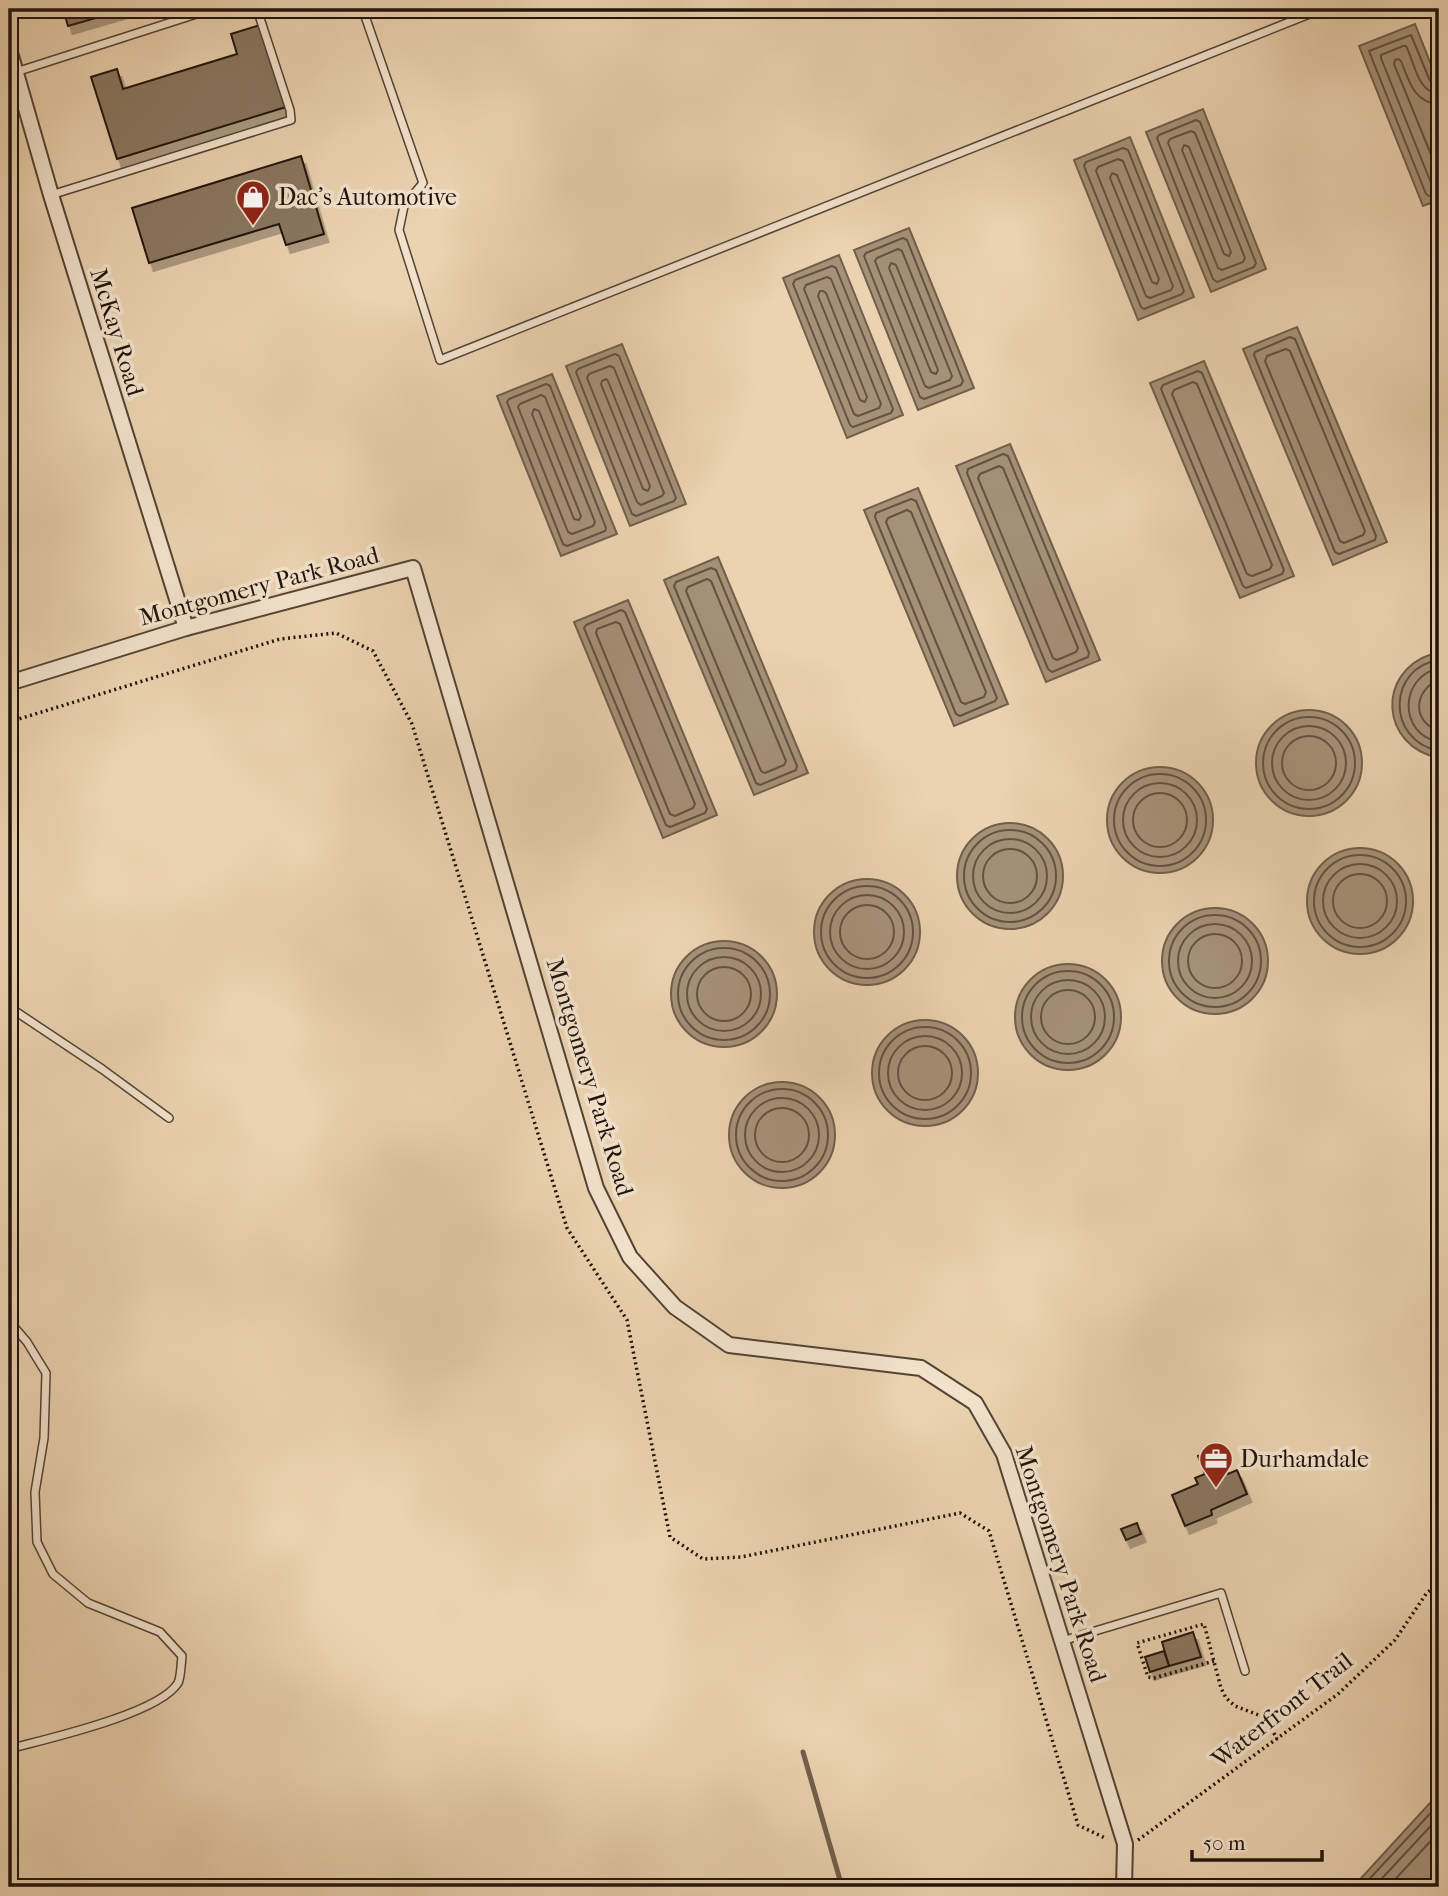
<svg xmlns="http://www.w3.org/2000/svg" width="1448" height="1896" viewBox="0 0 1448 1896" font-family="'IM FELL French Canon',serif">
<style>
.water{fill:#a69178;stroke:#715f4c;stroke-width:2}
.lines{fill:none;stroke-linecap:round;stroke-linejoin:round}
.shore{stroke:#645242;stroke-width:2}
.stream{stroke:#715f4c;stroke-width:5}
.building{fill:#8a7661;stroke:#21130b;stroke-width:2;filter:url(#shadow)}
.service-casing{stroke:#544334;stroke-width:10}
.minor-casing{stroke:#544334;stroke-width:18}
.path{stroke:#21130b;stroke-width:3.5;stroke-dasharray:2 3.5;stroke-linecap:butt}
.service{stroke:#f2e2cc;stroke-width:7}
.minor{stroke:#f2e2cc;stroke-width:14}
.labels{text-anchor:middle;dominant-baseline:central;stroke-width:7;stroke-linejoin:round;paint-order:stroke}
.poi-label{font-size:24px;fill:#21130b;stroke:#f2e2cc;text-anchor:start}
.street-label{font-size:24px;fill:#21130b;stroke:#f2e2cc}
</style>
<defs>
<filter id="shadow"><feDropShadow dx="4.5" dy="8" stdDeviation="0" flood-color="#0004"/></filter>
</defs>
<rect width="100%" height="100%" fill="#ebd2b0"/>
<filter id="stains"><feTurbulence type="fractalNoise" baseFrequency=".00286" numOctaves="4"/><feColorMatrix values="0 0 0 0 .2 0 0 0 0 .09 0 0 0 0 .02 0 0 0 .5 -.17"/></filter>
<radialGradient id="worn" r=".72"><stop offset=".6" stop-color="#630" stop-opacity="0"/><stop offset="1" stop-color="#630" stop-opacity=".3"/></radialGradient>
<!-- water -->
<g class="water">
<polygon points="1415,24 1439,85 1439,200 1423,206 1359,46"/>
<polygon points="1203,109 1266,269 1211,292 1146,132"/>
<polygon points="1130,137 1194,297 1138,320 1074,160"/>
<polygon points="909,228 974,388 918,410 854,250"/>
<polygon points="839,255 903,415 847,438 783,278"/>
<polygon points="1297,327 1387,542 1333,565 1243,349"/>
<polygon points="622,344 686,504 630,526 566,366"/>
<polygon points="1204,361 1294,576 1240,598 1150,383"/>
<polygon points="552,374 617,534 561,556 497,396"/>
<polygon points="1010,444 1100,660 1046,682 956,466"/>
<polygon points="918,488 1008,704 954,726 864,510"/>
<polygon points="718,557 808,773 754,795 664,580"/>
<polygon points="628,600 717,815 663,838 574,622"/>
<path d="M1432 654 1439 653V758C1380 746 1376 672 1432 654Z"/>
<circle cx="1309" cy="763" r="53"/>
<circle cx="1160" cy="820" r="53"/>
<circle cx="1010" cy="876" r="53"/>
<circle cx="1360" cy="901" r="53"/>
<circle cx="867" cy="932" r="53"/>
<circle cx="1215" cy="961" r="53"/>
<circle cx="724" cy="994" r="53"/>
<circle cx="1068" cy="1017" r="53"/>
<circle cx="925" cy="1073" r="53"/>
<circle cx="782" cy="1135" r="53"/>
<polygon points="1439,1793 1439,1887 1353,1887"/>
</g>
<g class="lines">
<!-- shore -->
<g class="shore">
<polyline points="1439,85 1434,84 1430,81 1411,35 1369,51 1426,194 1429,196 1439,194"/>
<path d="M1439 94C1417 92 1415 63 1406 46H1403L1381 55V58L1431 183 1433 185H1439"/>
<path d="M1439 104C1414 103 1409 81 1401 61L1398 59 1395 60 1394 64 1439 174"/>
<polygon points="1196,120 1200,122 1256,263 1254,267 1217,282 1213,279 1157,138 1159,135"/>
<polygon points="1191,131 1195,133 1245,258 1243,262 1222,270 1218,268 1168,143 1170,139"/>
<polygon points="1184,145 1189,147 1231,252 1229,256 1224,254 1182,150"/>
<polygon points="1123,148 1128,150 1184,291 1182,294 1144,309 1141,307 1084,166 1086,162"/>
<polygon points="1118,159 1123,161 1173,286 1171,290 1150,298 1146,296 1096,171 1098,167"/>
<polygon points="1112,173 1117,175 1159,279 1157,284 1152,282 1110,178"/>
<polygon points="903,238 907,240 963,381 961,385 924,399 920,397 864,256 866,253"/>
<polygon points="898,249 902,251 952,376 950,380 929,388 925,386 875,261 877,258"/>
<polygon points="891,263 896,265 938,370 936,374 931,372 889,268"/>
<polygon points="832,266 836,268 893,409 891,413 853,427 850,425 793,284 795,280"/>
<polygon points="827,277 831,279 881,404 879,408 858,416 854,414 804,289 806,285"/>
<polygon points="820,291 823,291 826,293 867,397 865,402 860,400 818,296"/>
<polygon points="1290,337 1295,339 1376,536 1375,540 1339,554 1335,552 1254,355 1255,352"/>
<polygon points="1286,349 1290,351 1365,531 1363,535 1344,543 1340,541 1265,361 1267,356"/>
<polygon points="615,354 619,356 676,498 674,501 636,516 632,514 576,372 578,369"/>
<polygon points="610,366 614,368 664,493 662,496 641,505 637,502 587,378 589,374"/>
<polygon points="1198,371 1202,373 1284,570 1282,574 1246,588 1243,586 1161,389 1163,385"/>
<polygon points="606,379 608,381 650,486 648,491 643,489 601,384 602,381"/>
<polygon points="1193,382 1197,384 1272,565 1270,569 1252,576 1247,574 1172,394 1174,390"/>
<polygon points="546,384 550,386 606,528 605,531 567,546 563,544 507,402 509,399"/>
<polygon points="541,395 545,397 595,522 593,526 572,534 568,532 518,407 520,404"/>
<polygon points="534,409 539,411 581,516 579,520 574,519 532,414"/>
<polygon points="1003,454 1008,456 1089,653 1088,657 1052,672 1048,669 967,473 968,469"/>
<polygon points="999,466 1003,468 1078,648 1076,652 1057,660 1053,658 978,478 980,474"/>
<polygon points="911,499 916,501 997,698 995,701 960,716 956,714 875,517 876,513"/>
<polygon points="907,510 911,512 986,692 984,697 965,704 961,702 886,522 888,518"/>
<polygon points="711,568 716,570 797,766 796,770 760,785 756,783 674,586 676,582"/>
<polygon points="707,579 711,581 786,761 784,765 765,773 761,771 686,591 688,587"/>
<polygon points="621,610 625,612 707,809 705,813 670,827 666,825 584,628 586,625"/>
<polygon points="616,622 620,624 695,804 693,808 675,816 670,814 596,633 597,629"/>
<path d="M1439 660C1388 667 1385 740 1439 751"/>
<path d="M1439 668C1399 677 1398 734 1439 742"/>
<path d="M1439 679C1414 691 1411 721 1439 731"/>
<circle cx="1309" cy="763" r="46"/>
<circle cx="1309" cy="763" r="37"/>
<circle cx="1309" cy="763" r="27"/>
<circle cx="1160" cy="820" r="46"/>
<circle cx="1160" cy="820" r="37"/>
<circle cx="1160" cy="820" r="27"/>
<circle cx="1010" cy="876" r="46"/>
<circle cx="1010" cy="876" r="37"/>
<circle cx="1010" cy="876" r="27"/>
<circle cx="1360" cy="901" r="46"/>
<circle cx="1360" cy="901" r="37"/>
<circle cx="1360" cy="901" r="27"/>
<circle cx="867" cy="932" r="46"/>
<circle cx="867" cy="932" r="37"/>
<circle cx="867" cy="932" r="27"/>
<circle cx="1215" cy="961" r="46"/>
<circle cx="1215" cy="961" r="37"/>
<circle cx="1215" cy="961" r="27"/>
<circle cx="724" cy="994" r="46"/>
<circle cx="724" cy="994" r="37"/>
<circle cx="724" cy="994" r="27"/>
<circle cx="1068" cy="1017" r="46"/>
<circle cx="1068" cy="1017" r="37"/>
<circle cx="1068" cy="1017" r="27"/>
<circle cx="925" cy="1073" r="46"/>
<circle cx="925" cy="1073" r="37"/>
<circle cx="925" cy="1073" r="27"/>
<circle cx="782" cy="1135" r="46"/>
<circle cx="782" cy="1135" r="37"/>
<circle cx="782" cy="1135" r="27"/>
<polyline points="1362,1887 1439,1804"/>
<polyline points="1374,1887 1439,1817"/>
<polyline points="1388,1887 1439,1832"/>
</g>
<!-- stream -->
<polyline class="stream" points="803,1752 842,1887"/>
</g>
<!-- building -->
<g class="building">
<polygon points="63,9 127,9 68,26"/>
<polygon points="260,25 286,107 117,159 91,77 117,69 123,89 237,54 231,34"/>
<polygon points="301,156 324,234 286,245 279,224 149,263 132,208"/>
<polygon points="1211,1450 1218,1468 1224,1465 1228,1474 1237,1470 1247,1494 1211,1510 1212,1515 1185,1526 1172,1495 1198,1484 1195,1478 1205,1474 1198,1456"/>
<polygon points="1137,1523 1141,1534 1126,1540 1121,1529"/>
<polygon points="1193,1632 1201,1657 1169,1666 1162,1642"/>
<polygon points="1164,1651 1169,1666 1150,1672 1145,1657"/>
</g>
<g class="lines">
<!-- service casing -->
<g class="service-casing">
<g id="service">
<polyline points="365,9 365,16 423,183 404,206 399,230 440,360 1322,9"/>
<polyline points="16,72 212,9"/>
<polyline points="51,195 291,120 290,110 257,9"/>
<polyline points="9,1007 102,1069 169,1118"/>
<path d="M9 1321 27 1342 46 1373 44 1438 35 1492 37 1542 53 1574 88 1603 160 1632 182 1656C181 1664 181 1677 178 1683 159 1714 46 1739 9 1749"/>
<polyline points="1062,1641 1221,1593 1245,1671"/>
</g>
</g>
<!-- minor casing -->
<g class="minor-casing">
<g id="minor">
<polyline points="9,49 51,195 186,628"/>
<polyline points="9,683 186,628 413,568 596,1188 630,1257 675,1307 729,1345 921,1368 975,1403 1004,1454 1125,1844 1124,1887"/>
</g>
</g>
<!-- path -->
<g class="path">
<polyline points="9,722 280,639 336,633 373,651 412,724 567,1228 627,1320 670,1537 703,1559 741,1557 960,1513 989,1531 1078,1825 1107,1839"/>
<polyline points="1214,1661 1154,1678 1148,1677 1137,1643 1204,1624 1221,1688 1226,1698 1235,1706 1266,1718 1277,1739"/>
<polyline points="1138,1840 1338,1694 1395,1640 1426,1594 1439,1582"/>
</g>
<!-- service -->
<use href="#service" class="service"/>
<!-- minor -->
<use href="#minor" class="minor"/>
</g>
<!-- icons -->
<defs>
<g id="shop-pin" transform="scale(1.75)"><path d="M0 17L-7.5 6A9.5 9.5 0 1 1 7.5 6Z" fill="#8f2418" stroke="#f2e2cc"/><path d="M-5-2.5h2.3a2.7 3.5 0 0 1 5.4 0H5L5.5 6h-11ZM-1.5-2.5h3a1.5 2.3 0 0 0-3 0Z" fill="#fff"/></g>
<g id="office-pin" transform="scale(1.75)"><path d="M0 17L-7.5 6A9.5 9.5 0 1 1 7.5 6Z" fill="#8f2418" stroke="#f2e2cc"/><path d="M-6-3h4V-5.5h4V-3h4V5H-6ZM-1-4.5V-3h2v-1.5ZM-6 0V1H6V0Z" fill="#fff"/></g>
</defs>
<g fill-rule="evenodd">
<use href="#shop-pin" x="253" y="197"/>
<use href="#office-pin" x="1216" y="1459"/>
</g>
<g class="labels">
<!-- poi labels -->
<g class="poi-label">
<text x="278" y="197">Dac's Automotive</text>
<text x="1240" y="1459">Durhamdale</text>
</g>
<!-- street labels -->
<g class="street-label">
<text transform="translate(117 332) rotate(73)">McKay Road</text>
<text transform="translate(259 586) rotate(-15)">Montgomery Park Road</text>
<text transform="translate(590 1077) rotate(73)">Montgomery Park Road</text>
<text transform="translate(1061 1564) rotate(72)">Montgomery Park Road</text>
<text transform="translate(1282 1710) rotate(-38)">Waterfront Trail</text>
</g>
</g>
<!-- margin -->
<rect width="1448" height="1896" fill="none" stroke="#ebd2b0" stroke-width="35"/>
<rect x="10" y="10" width="1427" height="1875" fill="none" stroke="#21130b" stroke-width="3.5"/>
<rect x="18" y="18" width="1413" height="1861" fill="none" stroke="#21130b" stroke-width="2"/>
<!-- scale -->
<path d="M1192 1850v10h130v-10" fill="none" stroke="#21130b" stroke-width="3.5"/>
<text x="1203" y="1850" font-size="21" fill="#21130b" stroke="#f2e2cc" stroke-width="5" paint-order="stroke">50 m</text>
<rect width="100%" height="100%" filter="url(#stains)"/>
<rect width="100%" height="100%" fill="url(#worn)"/>
</svg>
